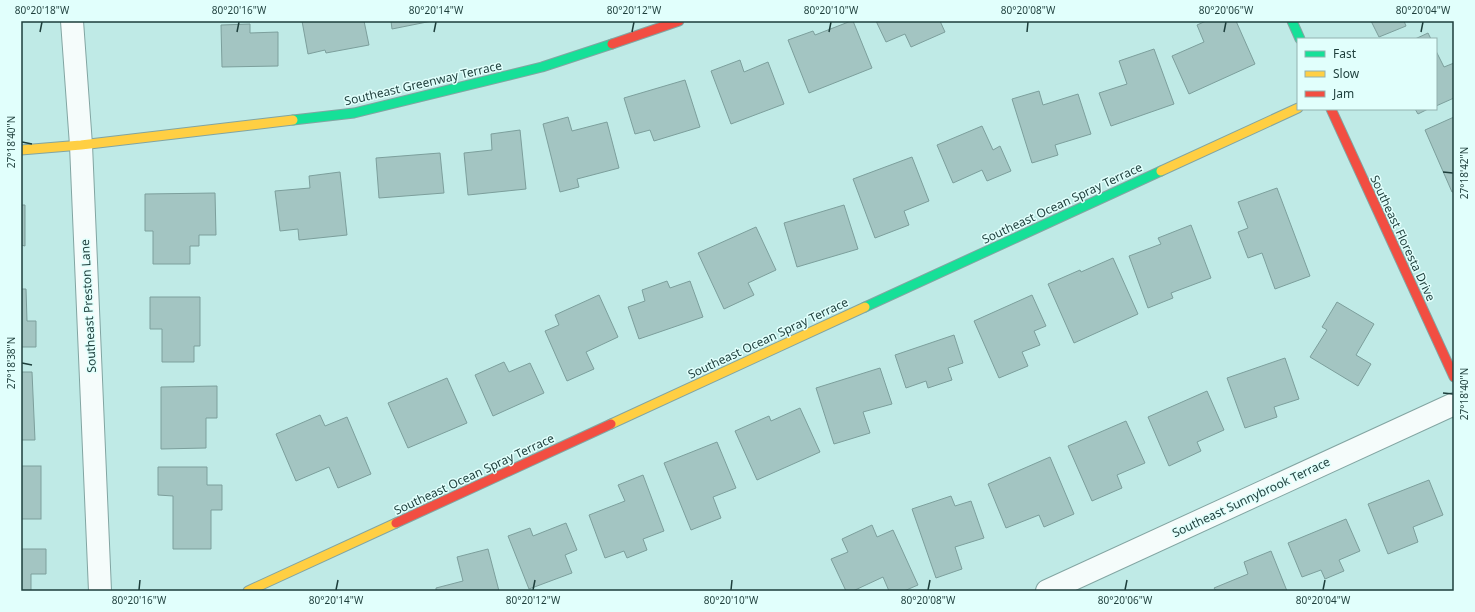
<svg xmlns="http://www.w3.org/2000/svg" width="1475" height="612" viewBox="0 0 1475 612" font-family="'Noto Sans',sans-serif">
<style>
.building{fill:#a3c5c2;stroke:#7c9f9c}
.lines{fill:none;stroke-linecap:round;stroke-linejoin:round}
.street-casing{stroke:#82a5a2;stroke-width:24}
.fast-casing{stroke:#82a5a2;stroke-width:11}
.slow-casing{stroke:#82a5a2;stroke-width:11}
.jam-casing{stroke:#82a5a2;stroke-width:11}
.street{stroke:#f5fcfb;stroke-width:22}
.fast{stroke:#16e098;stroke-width:9}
.slow{stroke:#ffcf43;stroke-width:9}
.jam{stroke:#f24e42;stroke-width:9}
.ticks{fill:none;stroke:#1d3e3b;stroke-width:1.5}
.labels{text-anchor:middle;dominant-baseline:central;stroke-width:3;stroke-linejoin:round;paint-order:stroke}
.street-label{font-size:12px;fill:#1d3e3b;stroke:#e1fffc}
.neatline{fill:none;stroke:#1d3e3b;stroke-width:1.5}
.ticks-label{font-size:10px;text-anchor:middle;fill:#1d3e3b}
</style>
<rect width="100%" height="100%" fill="#bfeae6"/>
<!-- building -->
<g class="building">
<polygon points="302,21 364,21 369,45 326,53 325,50 308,54"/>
<polygon points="391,21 432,21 392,29"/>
<polygon points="851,21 853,21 872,68 809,93 788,40 813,31 815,35"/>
<polygon points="876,21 940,21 945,32 911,47 905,34 886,42"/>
<polygon points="1206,21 1236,21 1255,64 1189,94 1172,56 1204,42 1197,25"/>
<polygon points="1371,21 1404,21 1406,26 1379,37"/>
<polygon points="250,24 250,33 278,32 278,66 222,67 221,25"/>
<polygon points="1428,33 1431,39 1415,39"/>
<polygon points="1154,49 1174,104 1111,126 1099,93 1127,84 1119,61"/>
<polygon points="1436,51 1444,67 1454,63 1454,98 1436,106"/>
<polygon points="740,60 744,72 768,62 784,104 731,124 711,71"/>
<polygon points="685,80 700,127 654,141 650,130 635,134 624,98"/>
<polygon points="1039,91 1043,105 1078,94 1091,134 1055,145 1058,155 1032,163 1012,99"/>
<polygon points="1415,109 1428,109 1418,114"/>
<polygon points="568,117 572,131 607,122 619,168 577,179 579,187 560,192 543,124"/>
<polygon points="1454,117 1454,192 1452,192 1425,130"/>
<polygon points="982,126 993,150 1000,146 1011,171 987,181 982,170 953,183 937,145"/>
<polygon points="520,130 526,189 468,195 464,153 492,150 491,134"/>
<polygon points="440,153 444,193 379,198 376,158"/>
<polygon points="912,157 929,201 904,211 909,225 875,238 853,179"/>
<polygon points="340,172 347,235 299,240 298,229 280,231 275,191 310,188 309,176"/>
<polygon points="1277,188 1310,276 1275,289 1262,253 1248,258 1238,232 1248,228 1238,202"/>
<polygon points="215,193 216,235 199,235 199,246 190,246 190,264 153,264 153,231 145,231 145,194"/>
<polygon points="21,205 25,205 25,246 21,245"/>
<polygon points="844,205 858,249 797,267 784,223"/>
<polygon points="1191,225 1211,278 1171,293 1173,298 1148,308 1129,256 1161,244 1158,238"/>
<polygon points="756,227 776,270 748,283 754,295 724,309 698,253"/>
<polygon points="1113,258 1138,314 1074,343 1048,284 1080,270 1081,272"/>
<polygon points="667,281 670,288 690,281 703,317 639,339 628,307 645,301 642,290"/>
<polygon points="21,289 26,289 27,321 36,321 36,347 21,347"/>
<polygon points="599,295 618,337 586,352 594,369 567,381 545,331 559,325 555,315"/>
<polygon points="1032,295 1046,326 1034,331 1040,345 1022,352 1028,366 999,378 974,321"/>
<polygon points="150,297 200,297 200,346 194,346 194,362 162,362 162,329 150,329"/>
<polygon points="1337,302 1374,324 1356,355 1371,364 1358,386 1310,357 1327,330 1322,327"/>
<polygon points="954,335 963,363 948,368 952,380 928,388 926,381 906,388 895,355"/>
<polygon points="1285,358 1299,399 1274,407 1277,417 1245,428 1227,378"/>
<polygon points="504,362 509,372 530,363 544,393 493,416 475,375"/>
<polygon points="880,368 892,404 863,412 870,433 834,444 816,388"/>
<polygon points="21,372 32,372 35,440 21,440"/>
<polygon points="447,378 467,423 408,448 388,403"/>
<polygon points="217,386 217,418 206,418 206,448 161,449 161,387"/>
<polygon points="1207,391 1224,430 1197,442 1201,451 1169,466 1148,417"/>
<polygon points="800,408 820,452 757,480 735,431 769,416 771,421"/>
<polygon points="320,415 325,426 347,417 371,474 338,488 329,467 296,481 276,434"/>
<polygon points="1126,421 1145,463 1117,475 1122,488 1092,501 1068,446"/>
<polygon points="717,442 736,488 713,497 721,518 691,530 664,463"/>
<polygon points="1050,457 1074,514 1044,527 1039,515 1006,528 988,484"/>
<rect x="21" y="466" width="20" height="53"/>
<polygon points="158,467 207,467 207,485 222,485 222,510 211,510 211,549 173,549 173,496 158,495"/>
<polygon points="643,475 664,531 643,539 647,550 627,558 624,551 605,558 589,515 625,501 618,485"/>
<polygon points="1429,480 1443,515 1413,527 1418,542 1388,554 1368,504"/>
<polygon points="951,496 955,506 971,501 984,538 955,547 962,569 936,578 912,509"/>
<polygon points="1346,519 1360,551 1339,560 1344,571 1325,579 1321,570 1302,577 1288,543"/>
<polygon points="566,523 577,550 565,555 572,573 529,589 508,536 530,528 533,536"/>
<polygon points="872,525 877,537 893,530 918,585 904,591 889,591 883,577 853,591 846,591 831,559 848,552 842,539"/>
<polygon points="21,549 46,549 46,574 31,574 31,591 21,591"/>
<polygon points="488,549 499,591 436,591 436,588 463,581 457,557"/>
<polygon points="1271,551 1287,591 1216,591 1214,588 1248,574 1244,562"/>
</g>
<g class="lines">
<!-- street casing -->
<g class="street-casing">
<g id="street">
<polyline points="72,21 81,145 100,591"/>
<polyline points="1047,591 1454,404"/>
</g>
</g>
<!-- fast casing -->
<g class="fast-casing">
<g id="fast">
<polyline points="1292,21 1300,39"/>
<polyline points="293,120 354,113 542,67 612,44"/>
<polyline points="865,307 1161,171"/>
</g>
</g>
<!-- slow casing -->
<g class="slow-casing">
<g id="slow">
<polyline points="21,150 81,145 293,120"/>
<polyline points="1161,171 1298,108"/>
<polyline points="611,424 865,307"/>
<polyline points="248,591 396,523"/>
</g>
</g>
<!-- jam casing -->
<g class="jam-casing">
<g id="jam">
<polyline points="612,44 679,21"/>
<polyline points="1331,109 1454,377"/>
<polyline points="396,523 611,424"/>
</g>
</g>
<!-- street -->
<use href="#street" class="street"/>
<!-- fast -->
<use href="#fast" class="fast"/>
<!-- slow -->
<use href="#slow" class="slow"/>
<!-- jam -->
<use href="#jam" class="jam"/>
</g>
<!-- ticks -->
<path class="ticks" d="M40 32 42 22M237 32 239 22M434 32 436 22M632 32 634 22M829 32 831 22M1027 32 1028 22M1224 32 1226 22M1421 32 1423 22M22 142 32 144M1443 172 1453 173M22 363 32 365M1443 393 1453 394M139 590 140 580M336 590 338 580M533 590 535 580M731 590 732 580M928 590 930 580M1125 590 1127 580M1323 590 1325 580"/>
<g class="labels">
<!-- street labels -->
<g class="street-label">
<text transform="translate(423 83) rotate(-13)">Southeast Greenway Terrace</text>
<text transform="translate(1062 203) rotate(-25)">Southeast Ocean Spray Terrace</text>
<text transform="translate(1403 238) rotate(65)">Southeast Floresta Drive</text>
<text transform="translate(88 306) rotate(-93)">Southeast Preston Lane</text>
<text transform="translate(768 338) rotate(-25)">Southeast Ocean Spray Terrace</text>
<text transform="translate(474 474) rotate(-25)">Southeast Ocean Spray Terrace</text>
<text transform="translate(1251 497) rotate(-25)">Southeast Sunnybrook Terrace</text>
</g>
</g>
<!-- border -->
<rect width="1475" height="612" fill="none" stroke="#e1fffc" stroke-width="44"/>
<!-- legend -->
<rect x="1297" y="38" width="140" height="72" fill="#e1fffc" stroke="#93b2af"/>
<rect x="1305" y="51" width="20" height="6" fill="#16e098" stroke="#93b2af"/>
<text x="1333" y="58" font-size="12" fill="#1d3e3b">Fast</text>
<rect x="1305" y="71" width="20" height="6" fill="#ffcf43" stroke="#93b2af"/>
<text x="1333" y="78" font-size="12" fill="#1d3e3b">Slow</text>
<rect x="1305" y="91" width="20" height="6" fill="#f24e42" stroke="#93b2af"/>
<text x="1333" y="98" font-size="12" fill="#1d3e3b">Jam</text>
<rect x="22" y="22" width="1431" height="568" class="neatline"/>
<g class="ticks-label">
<text x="42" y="14">80°20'18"W</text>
<text x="239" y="14">80°20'16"W</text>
<text x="436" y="14">80°20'14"W</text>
<text x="634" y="14">80°20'12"W</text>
<text x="831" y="14">80°20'10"W</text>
<text x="1028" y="14">80°20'08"W</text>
<text x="1226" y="14">80°20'06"W</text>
<text x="1423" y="14">80°20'04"W</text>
<text transform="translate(11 142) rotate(-90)" y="4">27°18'40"N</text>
<text transform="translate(1464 173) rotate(-90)" y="4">27°18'42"N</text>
<text transform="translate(11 363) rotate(-90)" y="4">27°18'38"N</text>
<text transform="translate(1464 394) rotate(-90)" y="4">27°18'40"N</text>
<text x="139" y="604">80°20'16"W</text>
<text x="336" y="604">80°20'14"W</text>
<text x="533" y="604">80°20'12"W</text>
<text x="731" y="604">80°20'10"W</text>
<text x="928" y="604">80°20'08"W</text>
<text x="1125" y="604">80°20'06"W</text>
<text x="1323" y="604">80°20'04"W</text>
</g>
</svg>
